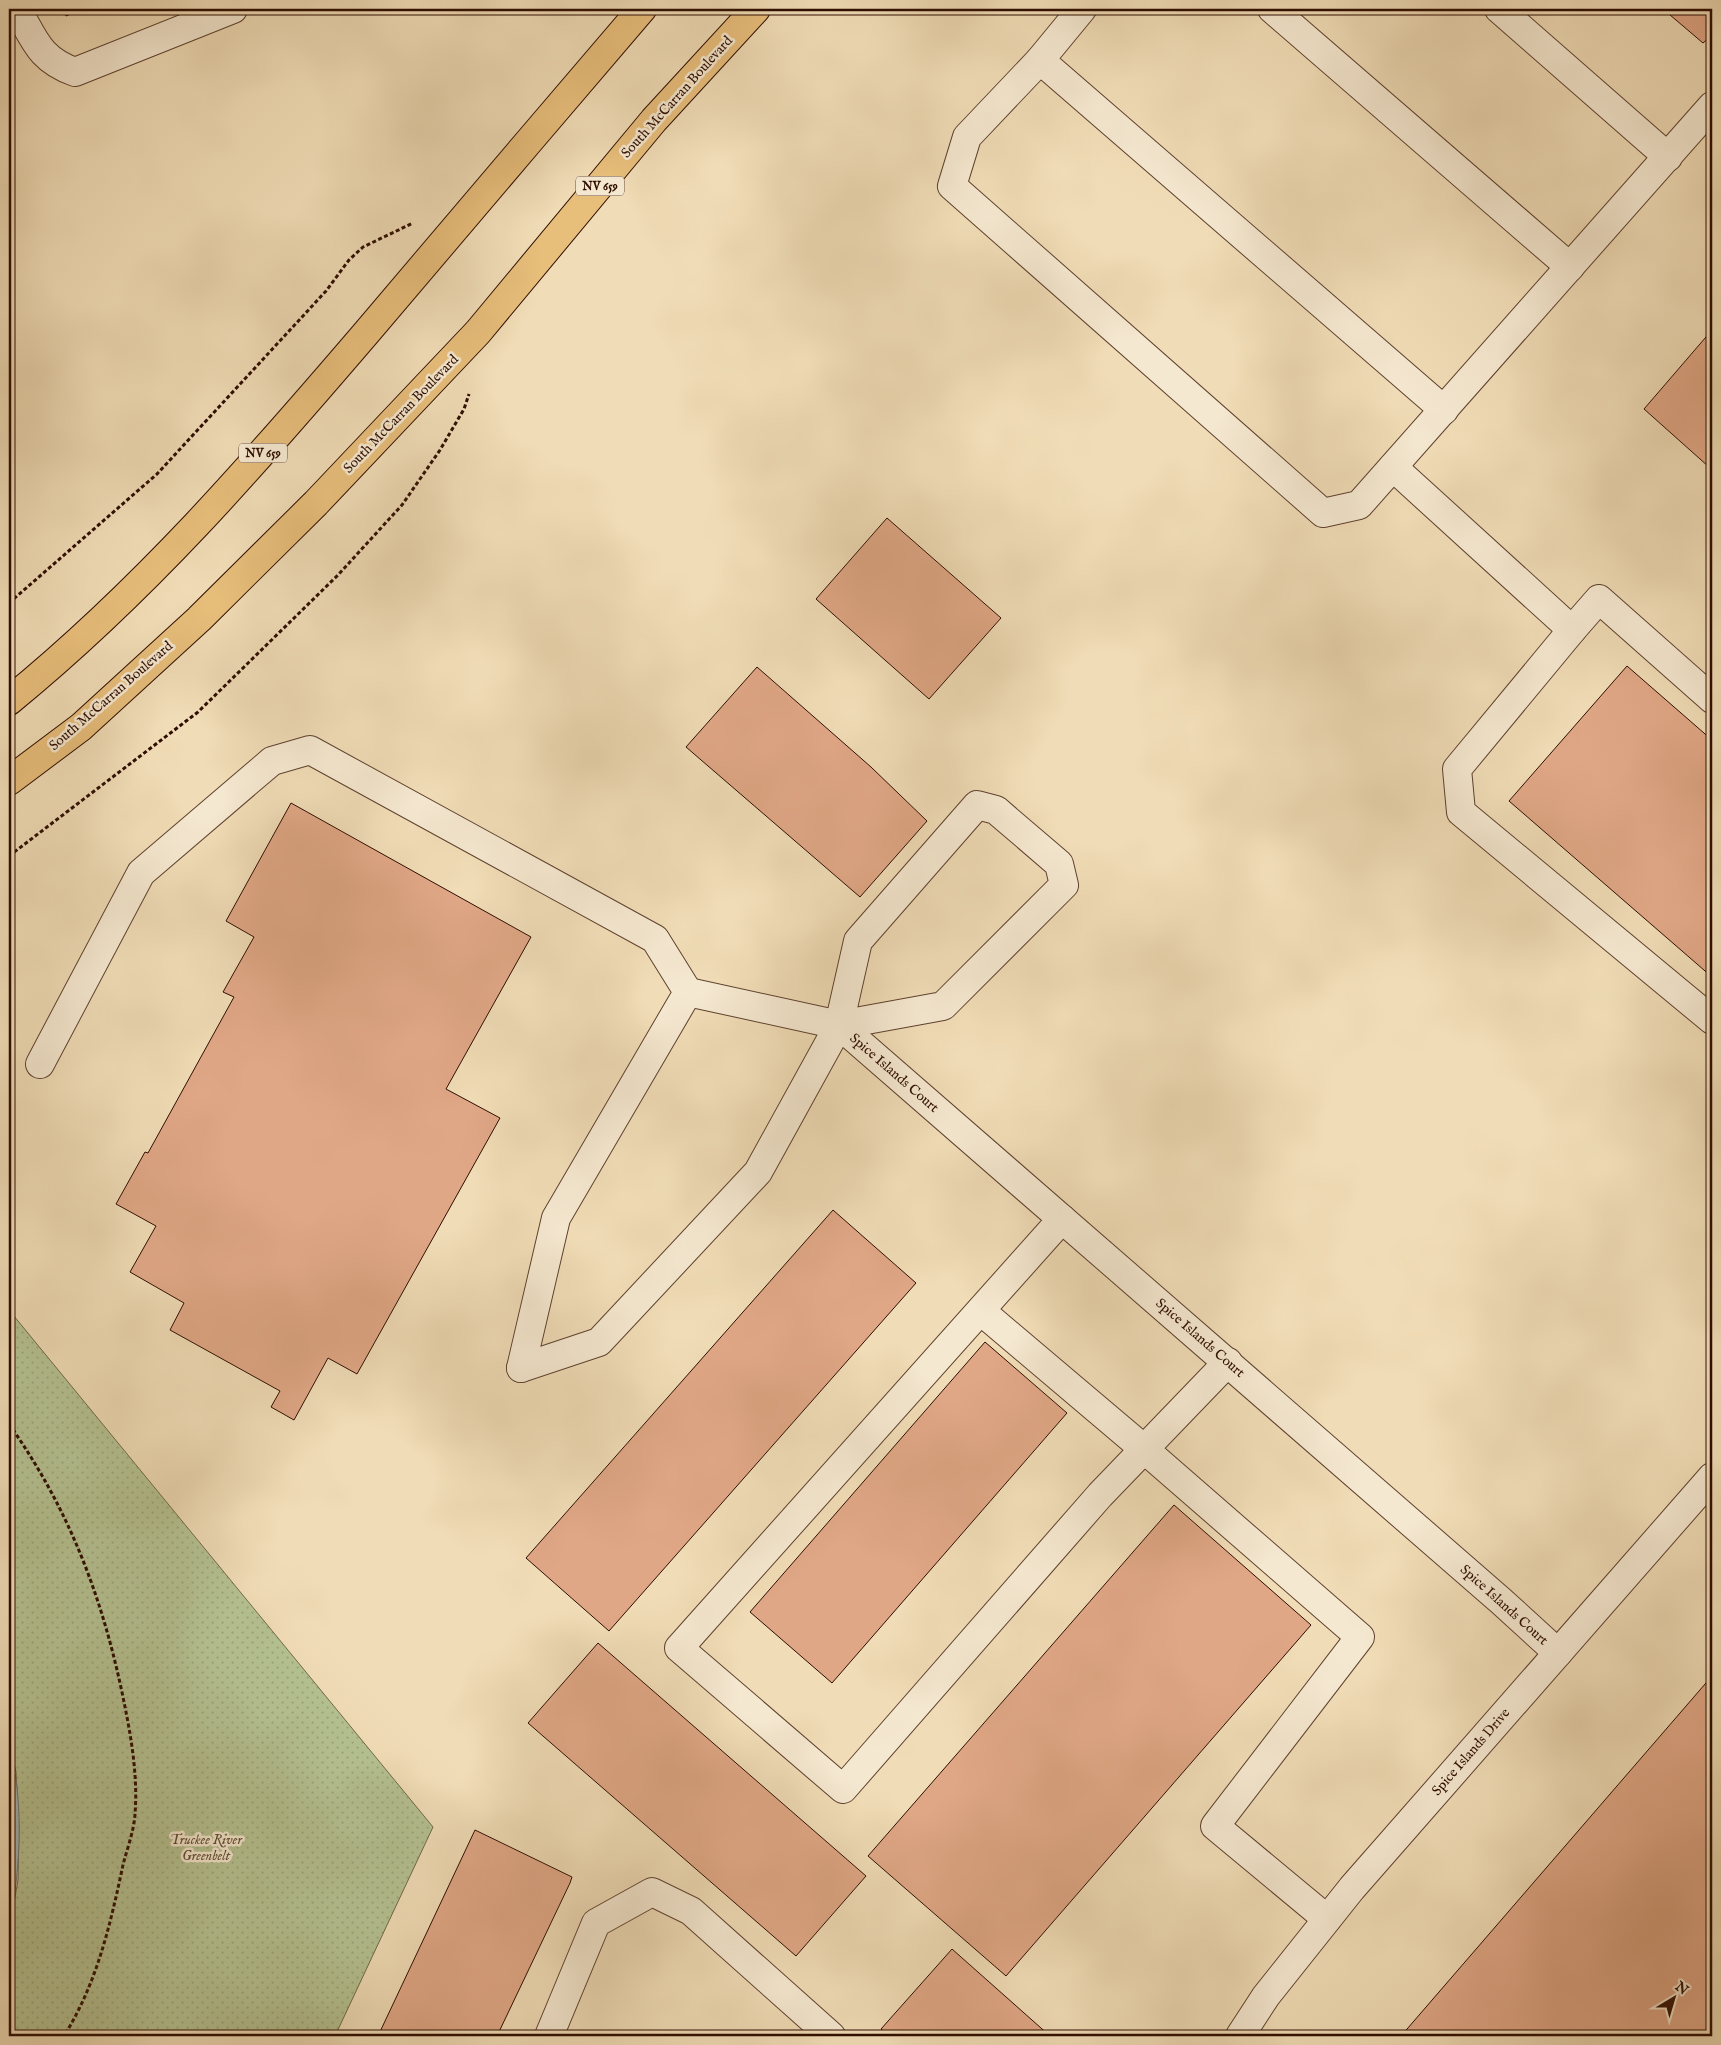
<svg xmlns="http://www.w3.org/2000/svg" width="1721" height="2045" viewBox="0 0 1721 2045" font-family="'IM FELL English',serif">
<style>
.green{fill:url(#green-dots);stroke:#72684a}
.water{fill:url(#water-ripples);stroke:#727470}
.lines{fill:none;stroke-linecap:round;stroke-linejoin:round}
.shore{stroke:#67625e;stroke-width:1}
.building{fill:#e0a786;stroke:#2e0d01}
.minor-casing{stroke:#5e412e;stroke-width:30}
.major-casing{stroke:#2e0d01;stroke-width:30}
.path{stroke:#2e0d01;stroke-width:3;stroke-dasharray:4 2.5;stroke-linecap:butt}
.minor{stroke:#f5e8d0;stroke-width:28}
.major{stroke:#e8be7b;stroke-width:28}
.labels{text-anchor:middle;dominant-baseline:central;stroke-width:5;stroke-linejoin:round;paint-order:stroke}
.shield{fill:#f5e8d0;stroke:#6a4f3f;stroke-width:1}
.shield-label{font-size:12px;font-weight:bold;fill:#2e0d01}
.street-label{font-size:14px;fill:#2e0d01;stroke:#f5e8d0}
.park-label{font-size:14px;font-style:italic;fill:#5d4c34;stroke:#f5e8d0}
</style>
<defs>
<pattern id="green-dots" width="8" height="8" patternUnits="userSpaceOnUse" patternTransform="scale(1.25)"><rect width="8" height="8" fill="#b5c292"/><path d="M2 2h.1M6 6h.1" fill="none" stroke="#9ca67c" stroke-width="1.8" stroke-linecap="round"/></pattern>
<pattern id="water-ripples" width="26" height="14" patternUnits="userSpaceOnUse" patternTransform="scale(1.25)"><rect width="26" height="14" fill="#a0b8ba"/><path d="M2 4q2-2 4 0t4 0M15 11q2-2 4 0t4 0" fill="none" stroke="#8a9d9e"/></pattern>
</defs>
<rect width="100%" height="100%" fill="#f0dcb6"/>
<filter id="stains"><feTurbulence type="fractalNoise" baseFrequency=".004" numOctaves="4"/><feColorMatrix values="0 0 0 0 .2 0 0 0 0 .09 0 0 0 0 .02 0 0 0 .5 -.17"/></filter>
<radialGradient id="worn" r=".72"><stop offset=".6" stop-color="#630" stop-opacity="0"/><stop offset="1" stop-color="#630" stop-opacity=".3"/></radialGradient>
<!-- green -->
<polygon class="green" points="9,1310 433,1827 335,2036 9,2036 9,1931 18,1880 19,1826 16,1772 9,1744"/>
<!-- water -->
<path class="water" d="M9 1744C25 1806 20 1869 9 1931Z"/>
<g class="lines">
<!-- shore -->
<path class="shore" d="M9 1764C18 1800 15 1867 9 1904"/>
</g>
<!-- building -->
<g class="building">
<polygon points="63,9 83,9 66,16"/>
<polygon points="1663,9 1712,9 1712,39 1710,37 1703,43"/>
<polygon points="1712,330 1712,463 1709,467 1644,409"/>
<polygon points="887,518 1001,618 929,699 816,599"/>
<polygon points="1627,666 1712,740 1712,977 1509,801"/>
<polygon points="757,667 871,767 927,821 860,897 686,747"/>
<polygon points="291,803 531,937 446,1089 500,1118 357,1374 328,1358 294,1420 271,1407 280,1391 170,1330 184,1303 130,1272 156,1226 116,1204 145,1152 148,1153 234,997 223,992 254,937 226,921"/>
<polygon points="833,1210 916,1283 609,1631 526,1558"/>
<polygon points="985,1342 1067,1413 832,1683 750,1612"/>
<polygon points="1174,1505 1311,1625 1006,1976 868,1856"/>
<polygon points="598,1643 866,1876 796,1956 528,1723"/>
<polygon points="1712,1676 1712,2036 1401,2036"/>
<polygon points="475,1830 572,1877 570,1883 497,2036 378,2036"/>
<polygon points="952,1949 1050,2036 890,2036 881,2029"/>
</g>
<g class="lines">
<!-- minor casing -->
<g class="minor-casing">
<g id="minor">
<path d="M17 9C35 40 39 59 75 72L233 9"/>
<polyline points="1082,9 1040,60 967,137 952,186 1323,513 1359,505 1712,106"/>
<polyline points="1272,9 1570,267"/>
<polyline points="1499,9 1668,157"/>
<polyline points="1040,60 1444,410"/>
<polyline points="1393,467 1572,630 1599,599 1712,699"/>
<polyline points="1572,630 1457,769 1461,812 1712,1020"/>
<polyline points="839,1025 1501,1601 1558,1653"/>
<polyline points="40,1064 141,873 272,761 310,750 655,939 688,992 556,1218 521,1368"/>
<polyline points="1062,1219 679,1648 843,1789 1100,1495 1228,1362"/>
<polyline points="981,1311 1144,1449 1360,1637 1215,1826 1327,1919"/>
<polyline points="521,1368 599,1342 758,1172 839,1025 858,941 977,805 996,810 1059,864 1064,885 943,1006 839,1025 688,992"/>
<polyline points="549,2036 596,1923 652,1892 691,1911 831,2036"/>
<polyline points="1240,2036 1266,1996 1352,1888 1712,1477"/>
</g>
</g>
<!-- major casing -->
<g class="major-casing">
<g id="major">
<path d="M9 701C144 591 254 464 367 332 458 225 550 116 642 9"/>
<polyline points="9,781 81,727 199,619 316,503 478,332 654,120 756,9"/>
</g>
</g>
<!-- path -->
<g class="path">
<polyline points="9,603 157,474 326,291 349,260 363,247 413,223"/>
<polyline points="9,856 198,712 338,575 402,505 440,450 464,409 469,394"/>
<path d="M9 1424C69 1509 102 1596 123 1697 131 1736 138 1775 135 1814 134 1831 127 1849 123 1865 110 1926 97 1983 64 2036"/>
</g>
<!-- minor -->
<use href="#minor" class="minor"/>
<!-- major -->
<use href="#major" class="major"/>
</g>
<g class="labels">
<!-- shield labels -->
<g class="shield">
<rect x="576" y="176.5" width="48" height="19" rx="4"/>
<rect x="239" y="443.5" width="48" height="19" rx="4"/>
</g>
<g class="shield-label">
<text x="600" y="186">NV 659</text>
<text x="263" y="453">NV 659</text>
</g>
<!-- street labels -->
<g class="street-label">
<text transform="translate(677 97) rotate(-48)">South McCarran Boulevard</text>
<text transform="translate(401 414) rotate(-46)">South McCarran Boulevard</text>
<text transform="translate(111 696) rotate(-41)">South McCarran Boulevard</text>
<text transform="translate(894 1073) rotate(41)">Spice Islands Court</text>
<text transform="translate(1200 1338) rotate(41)">Spice Islands Court</text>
<text transform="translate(1504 1605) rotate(42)">Spice Islands Court</text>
<text transform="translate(1471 1752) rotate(-49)">Spice Islands Drive</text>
</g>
<!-- park labels -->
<g class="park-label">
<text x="206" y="1840">Truckee River<tspan x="206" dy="16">Greenbelt</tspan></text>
</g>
</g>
<!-- margin -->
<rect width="1721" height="2045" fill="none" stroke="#f0dcb6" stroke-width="30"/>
<rect x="10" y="10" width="1701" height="2025" fill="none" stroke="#2e0d01" stroke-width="2.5"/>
<rect x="15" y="15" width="1691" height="2015" fill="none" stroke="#2e0d01"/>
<!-- north arrow -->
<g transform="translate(1674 1998) rotate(38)" stroke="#f5e8d0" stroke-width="4" paint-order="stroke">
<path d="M0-4L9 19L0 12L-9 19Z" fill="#2e0d01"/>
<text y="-8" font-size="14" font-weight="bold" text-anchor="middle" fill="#2e0d01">N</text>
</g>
<rect width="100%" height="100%" filter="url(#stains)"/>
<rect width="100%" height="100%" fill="url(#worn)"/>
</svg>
